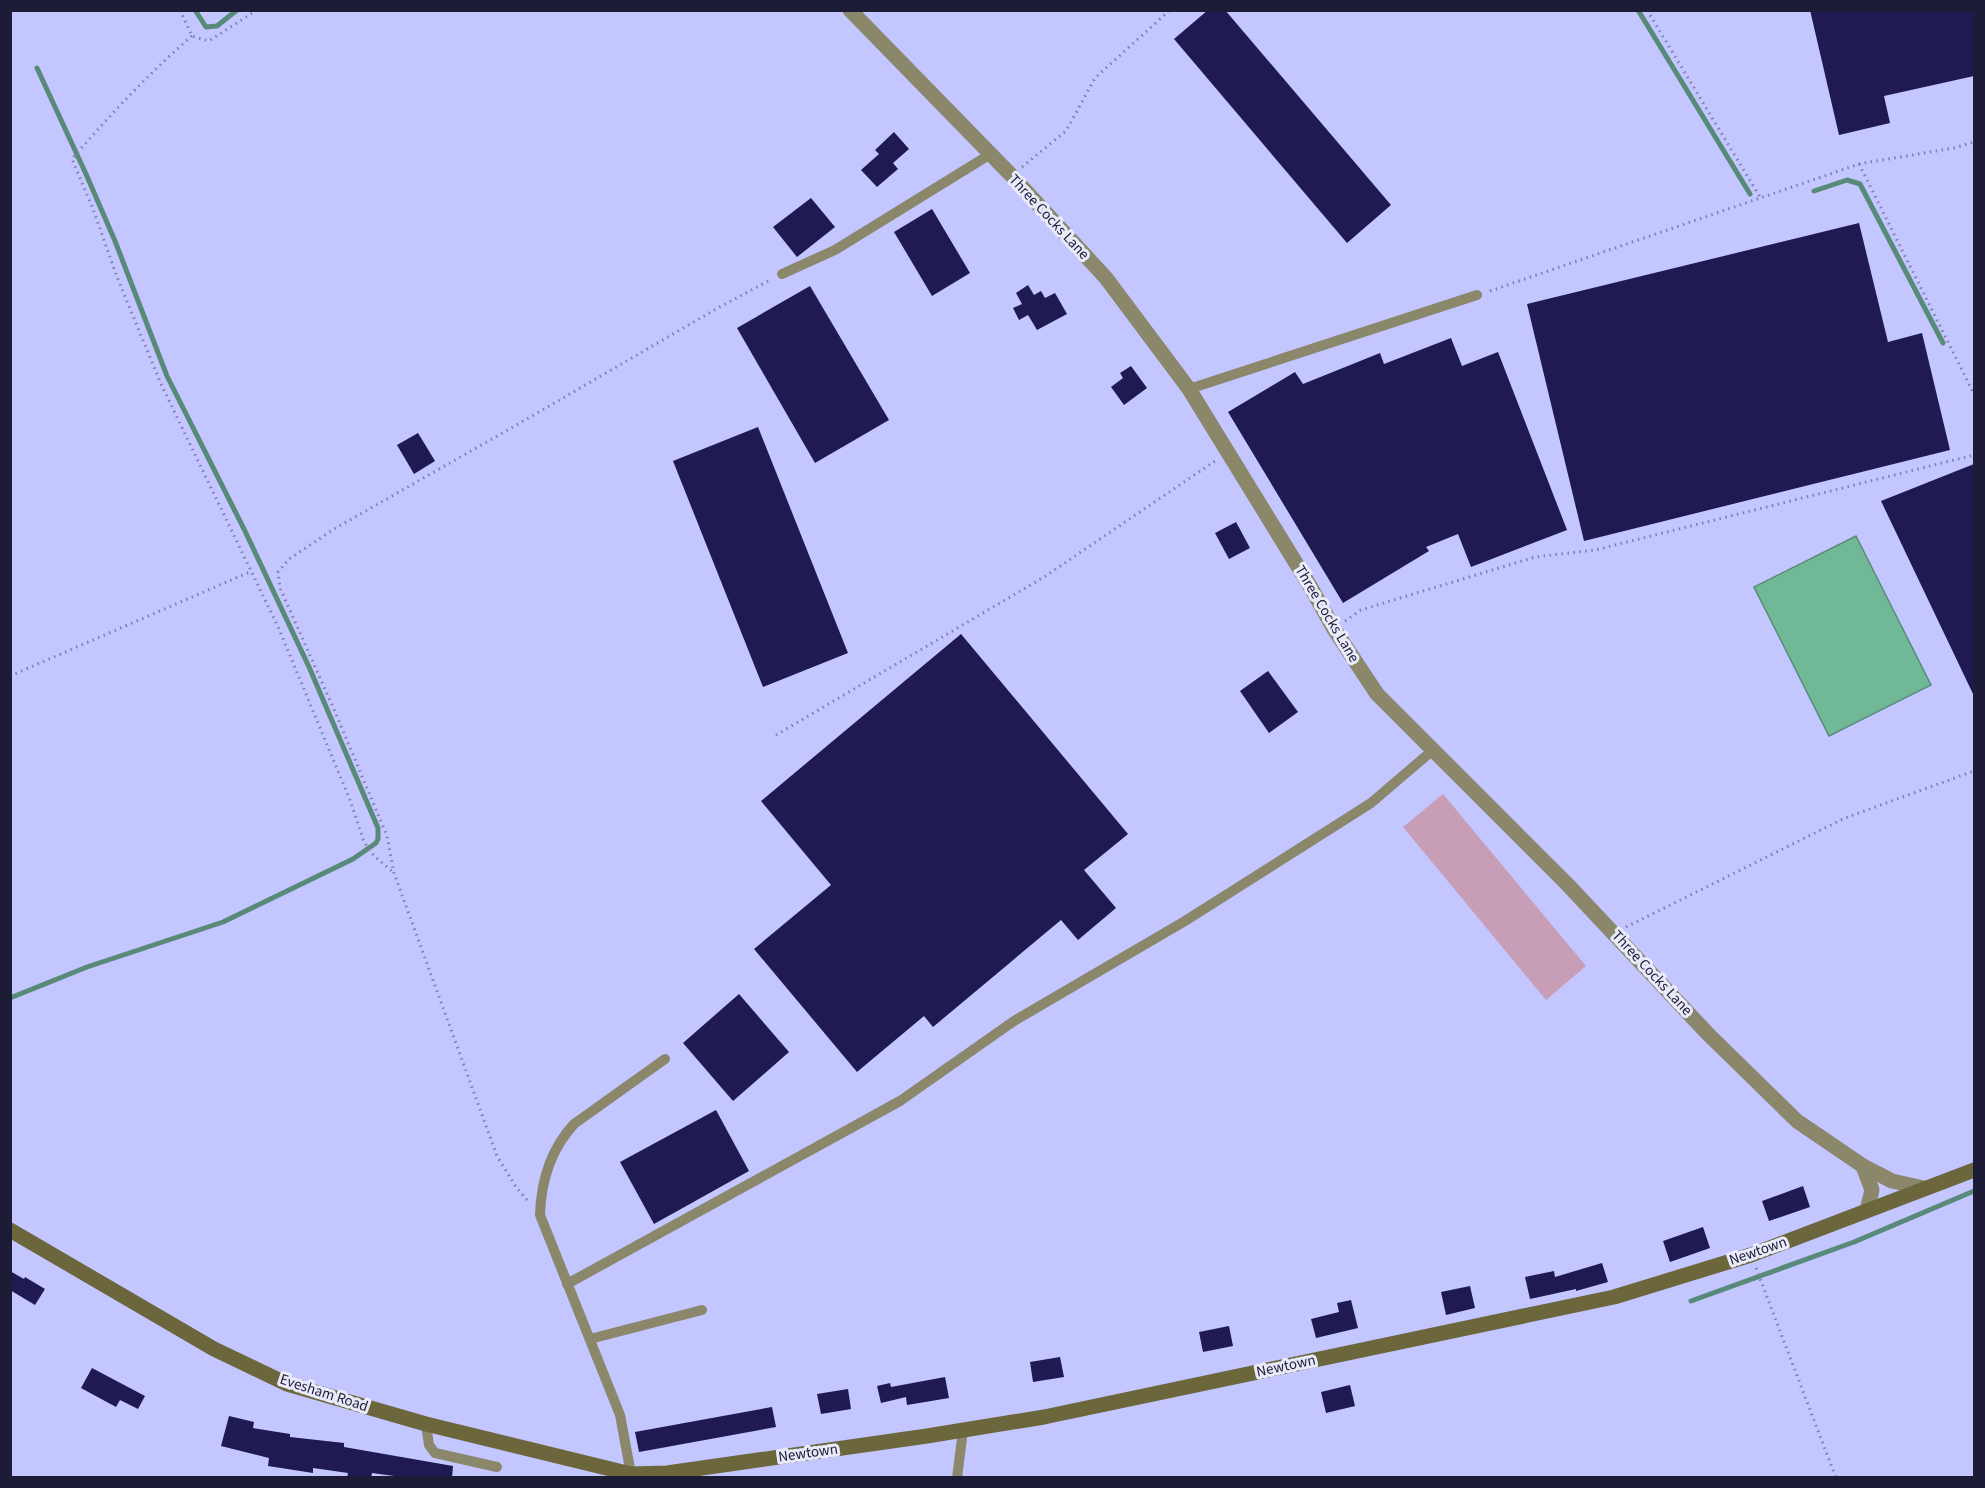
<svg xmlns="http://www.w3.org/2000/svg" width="1985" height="1488" viewBox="0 0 1985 1488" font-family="'Source Sans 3',sans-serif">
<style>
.green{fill:#c79eb6}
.water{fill:#71b996;stroke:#588a79;stroke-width:1.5}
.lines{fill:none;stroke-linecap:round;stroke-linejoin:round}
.stream{stroke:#588a79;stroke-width:5}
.building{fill:#201a53}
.path{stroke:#7e80ac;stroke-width:3;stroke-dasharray:1.5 4.5;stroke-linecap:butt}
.service{stroke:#8a876b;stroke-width:10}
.minor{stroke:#8a876b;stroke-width:15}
.secondary{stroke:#6b663c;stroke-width:15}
.labels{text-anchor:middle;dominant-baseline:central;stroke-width:6;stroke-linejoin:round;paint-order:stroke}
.street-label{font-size:15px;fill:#1c1c36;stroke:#eaebfa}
</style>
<rect width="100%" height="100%" fill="#c3c6ff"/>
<!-- green -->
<polygon class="green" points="1443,794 1586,966 1546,1000 1403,827"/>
<!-- water -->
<polygon class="water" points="1856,536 1931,685 1829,736 1754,587"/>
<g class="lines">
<!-- stream -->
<g class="stream">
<polyline points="195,10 206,27 217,26 237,10"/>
<polyline points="1638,10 1750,194"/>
<polyline points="1814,191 1847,180 1860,184 1943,343"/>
<polyline points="10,998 87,967 223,922 353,859 376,843 378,839 378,828 309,667 245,531 167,376 115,241 86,174 37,68"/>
<polyline points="1691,1301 1854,1242 1974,1191"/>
</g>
</g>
<!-- building -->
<g class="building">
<polygon points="1208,10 1225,10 1391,205 1347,243 1174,39"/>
<polygon points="1810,10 1974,10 1974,76 1884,96 1890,123 1839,135"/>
<polygon points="894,132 909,149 893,163 898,169 877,187 861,170 879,154 875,150"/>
<polygon points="811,198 835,227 797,257 773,227"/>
<polygon points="932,209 970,273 932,296 894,232"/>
<polygon points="1859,223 1888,342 1922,333 1950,450 1584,541 1527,304"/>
<polygon points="1028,285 1034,295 1041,291 1045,298 1055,293 1067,314 1037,330 1028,315 1019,320 1013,308 1022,304 1016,293"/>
<polygon points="810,286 889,420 815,463 737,328"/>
<polygon points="1451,338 1462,366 1498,352 1567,530 1471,567 1458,534 1426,547 1429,551 1343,603 1228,412 1295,372 1303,384 1380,353 1384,364"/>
<polygon points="1131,366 1147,388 1124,405 1111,387 1123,378 1120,373"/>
<polygon points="758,427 848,653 763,687 673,461"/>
<polygon points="418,433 435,461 414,474 397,445"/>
<polygon points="1974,464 1974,696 1881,501"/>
<polygon points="1236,522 1250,548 1229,559 1215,533"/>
<polygon points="961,634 1128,834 1084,870 1116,908 1078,940 1061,920 933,1027 924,1016 857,1072 754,949 831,885 761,801"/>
<polygon points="1268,671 1298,712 1269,733 1240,691"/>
<polygon points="739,994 789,1052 733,1101 683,1043"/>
<polygon points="716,1110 749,1171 654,1224 620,1162"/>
<polygon points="1803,1186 1810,1207 1769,1221 1762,1201"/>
<polygon points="1703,1227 1710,1248 1670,1262 1663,1241"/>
<polygon points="1602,1263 1608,1282 1576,1291 1576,1289 1530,1299 1525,1277 1554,1271 1555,1277"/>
<polygon points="10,1271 24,1279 25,1277 45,1289 35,1305 10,1290"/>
<polygon points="1470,1286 1475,1308 1446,1315 1441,1292"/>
<polygon points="1351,1300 1358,1328 1316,1338 1311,1319 1339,1312 1337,1303"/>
<polygon points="1229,1326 1233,1346 1203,1352 1199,1332"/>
<polygon points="1060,1357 1064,1377 1033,1382 1030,1362"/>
<polygon points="92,1368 145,1396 138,1409 120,1400 116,1407 81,1388"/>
<polygon points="945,1377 949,1398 907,1405 906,1397 881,1403 877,1386 890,1383 891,1387"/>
<polygon points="1350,1385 1355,1406 1326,1413 1321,1392"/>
<polygon points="848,1389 851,1409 821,1414 817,1394"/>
<polygon points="772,1407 776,1427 639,1452 635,1432"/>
<polygon points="229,1416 254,1422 253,1428 290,1434 290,1437 344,1443 344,1447 453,1466 452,1478 409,1478 372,1473 371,1478 347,1478 348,1473 313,1468 313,1473 268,1466 269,1458 221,1446"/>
</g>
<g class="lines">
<!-- path -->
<g class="path">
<polyline points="180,10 192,36 209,41 257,10"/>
<polyline points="1647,10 1760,197"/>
<path d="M192 36C149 73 109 116 72 159L93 209 117 277 161 384 279 629 350 800 364 842 374 856 393 872"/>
<polyline points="1859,164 1974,394"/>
<polyline points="1022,167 1066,131 1095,78 1170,10"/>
<polyline points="1490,291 1859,164 1954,148 1974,142"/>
<polyline points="1345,621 1361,610 1535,557 1595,550 1974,455"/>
<polyline points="10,676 252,571"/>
<polyline points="776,735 1044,577 1215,461"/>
<polyline points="1626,927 1845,818 1974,771"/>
<polyline points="527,1200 516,1187 497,1156 394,873 387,836 336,714 280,588 278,572 289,559 334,529 520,423 716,309 772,279"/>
<polyline points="1756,1268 1836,1478"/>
</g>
<!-- service -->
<g class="service">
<polyline points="782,274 835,250 989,155"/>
<polyline points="1189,389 1477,295"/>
<polyline points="567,1284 900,1101 1014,1021 1185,921 1371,803 1433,750"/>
<polyline points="590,1339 702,1310"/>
<polyline points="426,1424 429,1445 435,1453 497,1467"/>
<path d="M631 1474 620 1415 540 1215C541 1182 551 1149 574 1124L665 1059"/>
<polyline points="957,1478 963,1430"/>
</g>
<!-- minor -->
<g class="minor">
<polyline points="850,10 1012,176 1106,278 1189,389 1310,586 1334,629 1377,694 1568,885 1708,1034 1797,1121 1863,1166 1892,1181 1924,1188"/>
<polyline points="1863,1166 1872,1190 1867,1210"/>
</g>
<!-- secondary -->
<polyline class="secondary" points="10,1230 214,1349 287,1384 426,1424 631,1474 667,1473 927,1436 1044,1417 1614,1297 1751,1255 1974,1170"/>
</g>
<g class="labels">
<!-- street labels -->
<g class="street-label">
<text transform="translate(1049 217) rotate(47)">Three Cocks Lane</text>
<text transform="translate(1327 614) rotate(59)">Three Cocks Lane</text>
<text transform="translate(1652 973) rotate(47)">Three Cocks Lane</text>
<text transform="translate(1758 1251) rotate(-19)">Newtown</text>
<text transform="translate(1286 1366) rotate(-12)">Newtown</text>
<text transform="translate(324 1393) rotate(18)">Evesham Road</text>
<text transform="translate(808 1453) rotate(-8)">Newtown</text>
</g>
</g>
<!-- border -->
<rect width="1985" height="1488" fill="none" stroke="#1c1c36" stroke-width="24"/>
</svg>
